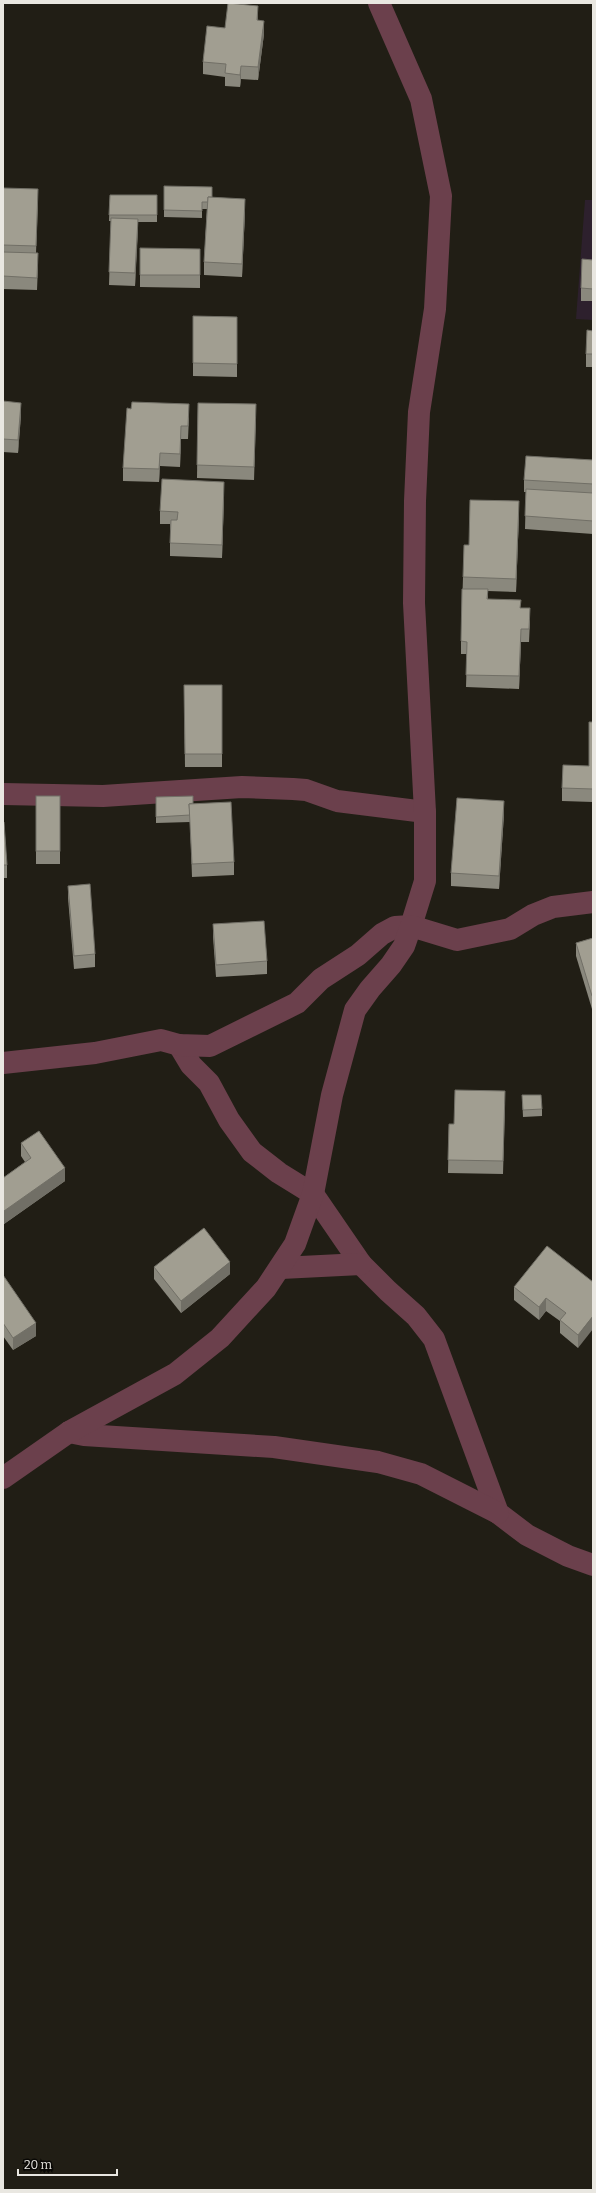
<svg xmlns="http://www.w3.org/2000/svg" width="596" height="2193" viewBox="0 0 596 2193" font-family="Bitter,serif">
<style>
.education{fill:#2d202d}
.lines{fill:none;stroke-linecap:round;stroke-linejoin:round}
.street{stroke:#6b404c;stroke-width:22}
.wall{fill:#8a887d}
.shaded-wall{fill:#716f66}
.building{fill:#a19e91;stroke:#716f66}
</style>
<rect width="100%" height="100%" fill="#211e15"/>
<!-- education -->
<polygon class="education" points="585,200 593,200 593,320 576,319"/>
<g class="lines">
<!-- street -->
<g class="street">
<polyline points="3,794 103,796 242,787 293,789 306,790 337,801 425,812"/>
<polyline points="179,1045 191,1065 209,1083 229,1120 252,1152 279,1173 313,1194 361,1264 388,1291 416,1316 434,1339 498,1513 527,1535 568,1556 593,1565"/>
<polyline points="3,1063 95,1053 161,1040 179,1045 210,1046 297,1003 321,979 358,955 382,934 395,927 411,926 425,881 425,812 414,603 415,501 419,412 435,309 441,196 421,99 379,3"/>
<polyline points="281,1268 361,1264"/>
<polyline points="69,1432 84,1435 274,1447 378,1462 421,1474 498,1513"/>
<polyline points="3,1478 69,1432 175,1374 220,1338 266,1288 295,1244 313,1194 332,1095 355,1010 370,989 391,965 404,946 411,926 457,940 510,929 533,915 553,907 593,902"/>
</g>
</g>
<!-- wall -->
<g class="wall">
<polygon points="258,20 264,34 258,80 241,79 240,87 225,86 225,77 203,74 203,62 225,28"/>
<polygon points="164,186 212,197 245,212 242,277 204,275 204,262 207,209 202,209 202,218 164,217"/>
<polygon points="3,188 38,202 36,253 38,266 37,290 3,289"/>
<polygon points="110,195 157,195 157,222 138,222 135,286 109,285 111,221 109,221"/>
<polygon points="200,249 200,288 140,287 140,275"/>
<polygon points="593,260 593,301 581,301 581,288"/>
<polygon points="193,316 237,317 237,377 193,376"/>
<polygon points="593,331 593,367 586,367 586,354"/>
<polygon points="3,401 21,415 18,453 3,452"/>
<polygon points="198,403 256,417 254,480 197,478"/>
<polygon points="189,417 188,439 181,439 180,467 160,466 159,482 123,481 123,468"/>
<polygon points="593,460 593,534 525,529 526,492 524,492 524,480"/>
<polygon points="224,495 222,558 170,556 170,524 160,524 160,511"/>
<polygon points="519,514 516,592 488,591 488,599 521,608 530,621 529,642 521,642 519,689 466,687 467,654 461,654 461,641 463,577 469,545"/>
<polygon points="184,685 222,685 222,767 185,767"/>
<polygon points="593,722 593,802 562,801 562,788 589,766"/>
<rect x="36" y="796" width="24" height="68"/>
<polygon points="156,797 193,803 234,862 234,875 192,877 190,822 156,823"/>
<polygon points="504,814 499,889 451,886 451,873"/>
<polygon points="3,822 7,865 7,878 3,878"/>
<polygon points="68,886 95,954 95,967 74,969 68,898"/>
<polygon points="213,924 267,961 267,974 216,977 213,937"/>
<polygon points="593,938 593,1008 592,1009 576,956 576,943"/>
<polygon points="522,1095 542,1109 542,1116 523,1117"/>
<polygon points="505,1104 503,1174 448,1173 449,1124 454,1124"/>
<polygon points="21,1143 65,1181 4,1224 3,1222 3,1178 25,1162 21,1156"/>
<polygon points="154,1267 230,1274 181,1313 154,1279"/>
<polygon points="3,1275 36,1336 13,1350 3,1336"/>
<polygon points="593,1282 578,1348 560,1333 560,1321 546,1311 539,1320 514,1300 514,1287"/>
</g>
<!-- shaded-wall -->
<g class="shaded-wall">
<polygon points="258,6 258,19 257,33 257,20"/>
<polygon points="264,21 264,34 258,80 258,67"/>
<polygon points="241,66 241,79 240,87 240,75"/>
<polygon points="245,199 245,212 242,277 242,264"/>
<polygon points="138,219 138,232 135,286 135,273"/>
<polygon points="21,403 21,415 18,453 18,440"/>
<polygon points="181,426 181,439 180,467 180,454"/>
<polygon points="160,453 160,466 159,482 159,469"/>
<polygon points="224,482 224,495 222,558 222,545"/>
<polygon points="519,501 519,514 516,592 516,579"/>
<polygon points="521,629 521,642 519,689 519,676"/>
<polygon points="504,801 504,814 499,889 499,876"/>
<polygon points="593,995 593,1008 592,1009 592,996"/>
<polygon points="65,1168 65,1181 4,1224 4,1211"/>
<polygon points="230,1262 230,1274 181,1313 181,1301"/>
<polygon points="546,1298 546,1311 539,1320 539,1307"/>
<polygon points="593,1316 593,1329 578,1348 578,1335"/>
<polygon points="36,1323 36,1336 13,1350 13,1338"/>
</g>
<!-- building -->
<g class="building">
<polygon points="228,3 258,6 257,20 264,21 258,67 241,66 240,75 225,73 226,64 203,62 207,26 225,28"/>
<polygon points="164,186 212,187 212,197 208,197 208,202 202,202 202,211 164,210"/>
<polygon points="3,188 38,189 36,246 3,245"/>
<polygon points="110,195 157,195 157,215 109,215"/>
<polygon points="208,197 245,199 242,264 204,262"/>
<polygon points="111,218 138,219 135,273 109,272"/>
<polygon points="140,248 200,249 200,275 140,275"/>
<polygon points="3,252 38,253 37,278 3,276"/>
<polygon points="582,259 593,260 593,289 581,288"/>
<polygon points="193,316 237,317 237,364 193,363"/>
<polygon points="587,330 593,331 593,354 586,354"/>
<polygon points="3,401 21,403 18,440 3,439"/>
<polygon points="132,402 189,404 188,426 181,426 180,454 160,453 159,469 123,468 127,408 131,409"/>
<polygon points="198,403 256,404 254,467 197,465"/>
<polygon points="526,456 593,460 593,484 524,480"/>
<polygon points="162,479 224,482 222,545 170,543 171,520 177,520 178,512 160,511"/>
<polygon points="526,489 593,493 593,521 525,516"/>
<polygon points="470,500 519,501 516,579 463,577 464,545 469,545"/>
<polygon points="462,589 488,589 487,599 521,600 520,608 530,608 529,629 521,629 519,676 466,675 467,642 461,641"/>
<polygon points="184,685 222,685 222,754 185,754"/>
<polygon points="589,722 593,722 593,789 562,788 563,765 589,766"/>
<rect x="36" y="796" width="24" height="55"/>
<polygon points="193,796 193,803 189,804 190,815 156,817 156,797"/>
<polygon points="457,798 504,801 499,876 451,873"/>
<polygon points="231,802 234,862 192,864 189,804"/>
<polygon points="3,822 4,822 7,865 3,865"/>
<polygon points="90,884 95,954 74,956 68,886"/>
<polygon points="264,921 267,961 216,965 213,924"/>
<polygon points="593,938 593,995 592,996 576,943"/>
<polygon points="455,1090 505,1091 503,1161 448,1160 449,1124 454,1124"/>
<polygon points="522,1095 541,1095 542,1109 523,1110"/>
<polygon points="39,1131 65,1168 4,1211 3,1209 3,1178 31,1158 21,1143"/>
<polygon points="204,1228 230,1262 181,1301 154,1267"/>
<polygon points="547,1246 593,1282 593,1316 578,1335 560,1320 566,1313 546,1298 539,1307 514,1287"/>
<polygon points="3,1275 36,1323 13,1338 3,1323"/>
</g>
<!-- border -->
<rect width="596" height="2193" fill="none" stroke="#e9e7e1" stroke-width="8"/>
<!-- scale -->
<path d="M18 2169v6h99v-6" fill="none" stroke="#e9e7e1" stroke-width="2"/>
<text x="24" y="2169" font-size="12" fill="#e9e7e1" stroke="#090805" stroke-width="3" paint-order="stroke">20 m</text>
</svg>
